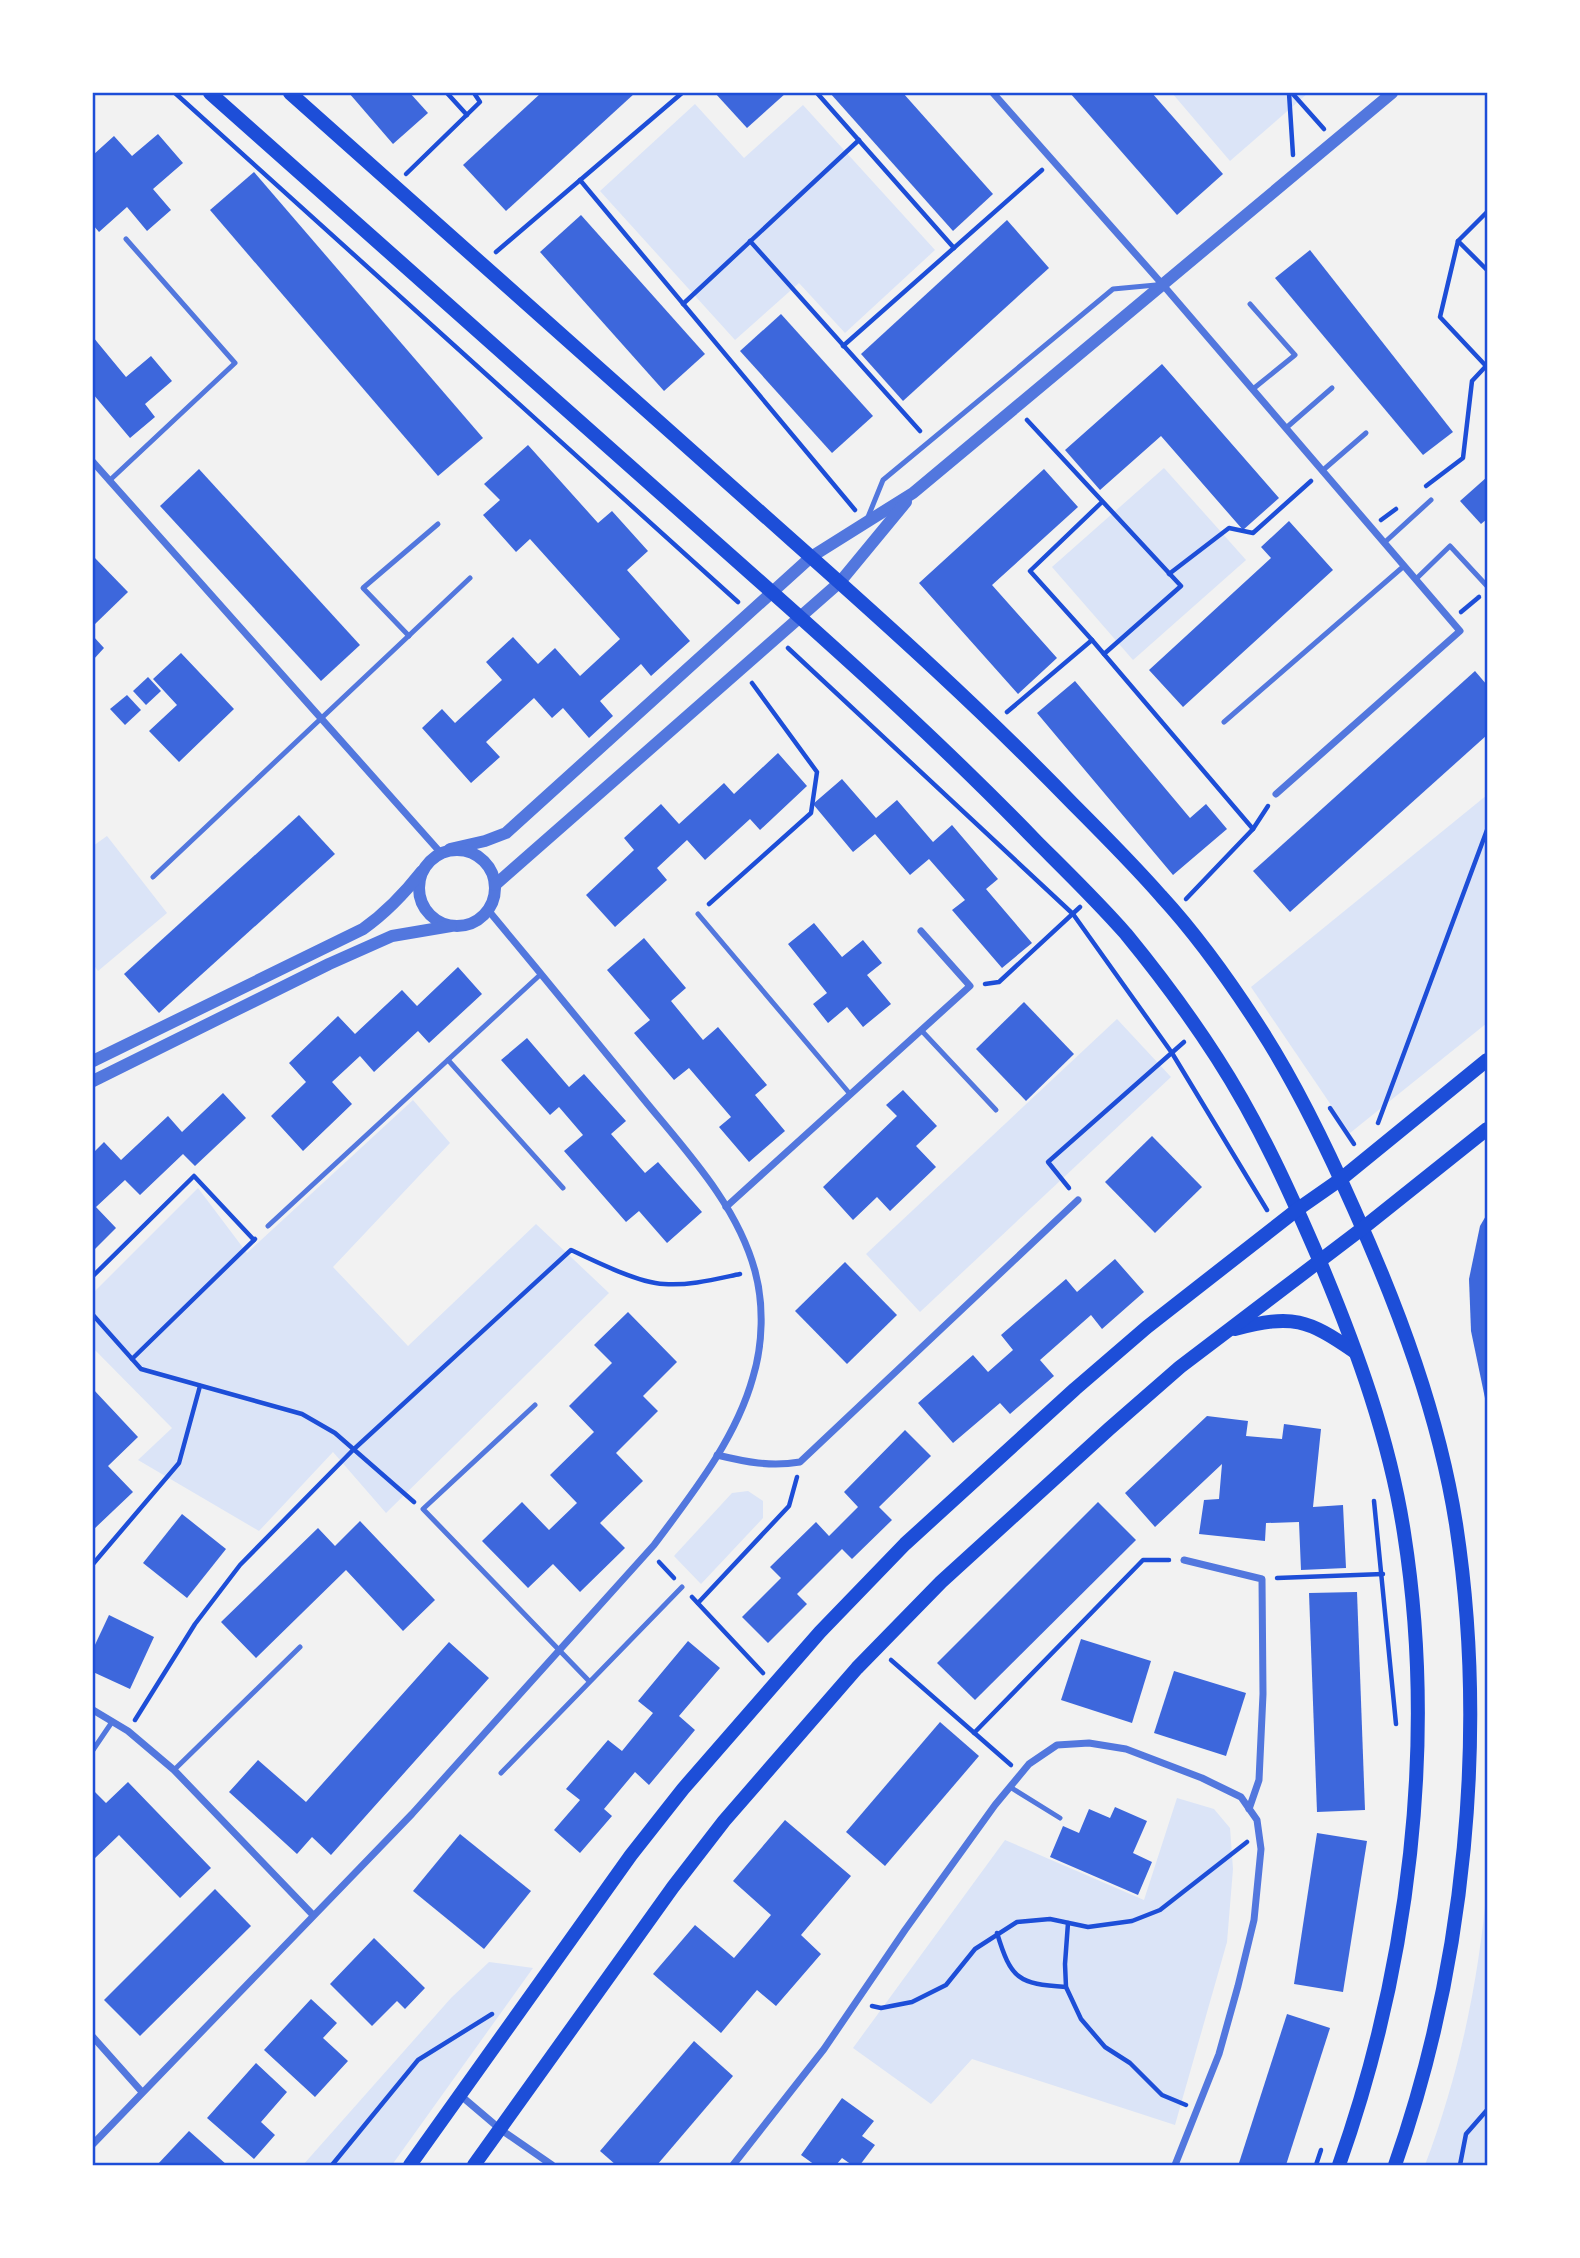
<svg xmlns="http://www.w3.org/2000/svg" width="1580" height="2258" viewBox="0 0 1580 2258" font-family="'Noto Sans',sans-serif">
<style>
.green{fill:#dbe4f7}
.building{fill:#3d67dc}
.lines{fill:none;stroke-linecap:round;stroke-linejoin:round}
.path{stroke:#1d4ed8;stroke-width:4.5}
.service{stroke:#5277de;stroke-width:5}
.minor{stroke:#5277de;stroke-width:7}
.tertiary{stroke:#5277de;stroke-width:12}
.secondary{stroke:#1d4ed8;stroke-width:14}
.neatline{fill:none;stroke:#1d4ed8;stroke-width:2.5}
</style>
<rect width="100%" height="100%" fill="#f2f2f2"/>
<!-- green -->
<g class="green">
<polygon points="1172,93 1308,93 1230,161"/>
<polygon points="695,104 744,158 803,105 935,250 845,333 799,283 735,340 600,191"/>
<polygon points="1164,468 1246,560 1133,660 1052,567"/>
<polygon points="1487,795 1487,1023 1350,1133 1251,987"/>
<polygon points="107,836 167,913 98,971 93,964 93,846"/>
<polygon points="1117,1019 1171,1077 920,1312 866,1254"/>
<polygon points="413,1100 450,1143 333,1267 408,1346 536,1224 609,1293 386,1513 333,1452 259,1531 138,1460 172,1428 93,1348 93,1293 198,1188 247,1253"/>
<polygon points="748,1491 763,1501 763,1518 701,1584 674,1556 732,1493"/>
<polygon points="1177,1798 1214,1809 1230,1828 1233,1869 1227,1942 1175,2125 972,2059 931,2104 853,2048 1005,1840 1144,1900"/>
<path d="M1487 1885V2165H1425C1459 2075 1479 1981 1487 1885Z"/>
<polygon points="489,1962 533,1968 392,2165 303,2165 451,1998"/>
</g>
<!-- building -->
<g class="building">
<polygon points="349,93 410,93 428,113 393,144"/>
<polygon points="541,93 635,93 506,211 463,165"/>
<polygon points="715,93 786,93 747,128"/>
<polygon points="830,93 903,93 993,194 953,231"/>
<polygon points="1070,93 1152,93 1223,174 1177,215"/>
<polygon points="158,134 183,163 153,189 171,210 147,231 127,207 99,232 93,225 93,155 114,136 132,156"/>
<polygon points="254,172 483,438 438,476 210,210"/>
<polygon points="581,215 705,354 664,391 540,252"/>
<polygon points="1007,220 1049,268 903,401 861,354"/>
<polygon points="1310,250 1453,432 1423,455 1275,278"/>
<polygon points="781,314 873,416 832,453 740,351"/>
<polygon points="93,337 126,377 151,356 172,381 145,404 155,417 130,438 93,394"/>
<polygon points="1162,364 1279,498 1243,530 1161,436 1100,490 1065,450"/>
<polygon points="528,445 598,523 612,511 648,551 627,570 690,641 651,676 641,664 600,701 613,716 589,738 563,708 552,718 534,698 486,742 500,757 471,783 422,728 442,709 455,723 502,680 486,662 513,637 538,664 555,648 580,676 620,639 530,539 516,552 483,515 500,500 484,484"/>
<polygon points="199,469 360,645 321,681 160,506"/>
<polygon points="1044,469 1078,507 992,585 1057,658 1018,694 919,583"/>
<polygon points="1487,477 1487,519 1481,524 1460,501"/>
<polygon points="1289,521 1333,570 1183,707 1149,670 1271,558 1261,547"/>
<polygon points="93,556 128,592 93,626"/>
<polygon points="93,636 104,648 93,660"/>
<polygon points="181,653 234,709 179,762 149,731 177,705 153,679"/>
<polygon points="1475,671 1487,685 1487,735 1290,912 1253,871"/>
<polygon points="148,677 161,691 146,705 133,691"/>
<polygon points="1075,681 1190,818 1206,804 1227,829 1173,875 1037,713"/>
<polygon points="127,695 141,710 125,725 110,709"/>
<polygon points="778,753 807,786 760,830 750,819 705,860 687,840 657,868 667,880 615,927 586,895 634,850 624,838 661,804 679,824 724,783 734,794"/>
<polygon points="842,779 876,818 897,800 933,842 952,825 998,879 986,889 1032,943 1002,968 952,910 965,900 929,859 910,875 875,834 853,852 813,804"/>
<polygon points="299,815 335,854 159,1013 124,974"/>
<polygon points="814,923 842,957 863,940 882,963 867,975 891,1004 863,1027 847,1007 828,1023 813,1004 827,993 788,944"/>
<polygon points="644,938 686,988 671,1001 703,1040 718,1027 767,1085 755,1095 785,1131 749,1162 719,1127 731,1117 689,1068 674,1080 634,1033 650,1020 607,970"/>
<polygon points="458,967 482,994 429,1043 418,1031 374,1072 360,1056 332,1082 352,1104 303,1151 271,1116 306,1082 289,1063 338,1016 355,1034 402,990 417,1006"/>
<polygon points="1024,1002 1074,1054 1026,1101 976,1049"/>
<polygon points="527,1038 569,1087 584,1074 626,1121 611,1134 645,1173 658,1162 702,1212 667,1243 639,1211 626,1222 564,1151 583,1135 559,1107 550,1115 501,1060"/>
<polygon points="903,1090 937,1126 916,1146 936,1167 890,1211 877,1197 853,1220 823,1187 897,1116 886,1105"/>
<polygon points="223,1093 246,1118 195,1166 183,1154 140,1195 125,1180 96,1207 116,1228 93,1251 93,1153 104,1142 121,1160 168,1116 182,1132"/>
<polygon points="1152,1136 1202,1187 1155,1233 1105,1182"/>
<polygon points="1487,1214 1487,1403 1486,1403 1471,1331 1469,1279 1480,1226"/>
<polygon points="1115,1259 1144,1292 1102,1329 1091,1315 1040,1360 1054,1376 1010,1414 1000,1403 953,1443 918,1403 973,1355 988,1372 1013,1350 1001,1335 1066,1279 1077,1292"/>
<polygon points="845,1262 897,1315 847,1364 795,1311"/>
<polygon points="628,1312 677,1362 643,1396 658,1411 616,1453 643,1481 600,1523 625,1548 580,1592 553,1564 528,1588 482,1541 522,1502 549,1530 577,1503 550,1475 594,1432 569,1406 612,1363 594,1345"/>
<polygon points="93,1389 138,1437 108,1466 133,1492 93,1530"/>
<polygon points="1207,1416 1248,1421 1246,1436 1282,1439 1284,1424 1321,1429 1313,1507 1343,1505 1346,1568 1301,1570 1299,1522 1266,1523 1265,1541 1199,1534 1204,1500 1219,1499 1222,1464 1155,1527 1125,1493"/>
<polygon points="905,1430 931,1456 879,1507 892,1520 852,1559 842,1549 797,1594 807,1604 768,1643 742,1617 781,1578 770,1567 816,1522 829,1536 858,1507 844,1492"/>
<polygon points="1098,1502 1136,1540 975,1700 937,1663"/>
<polygon points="182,1514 226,1549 187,1598 143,1563"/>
<polygon points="360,1521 435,1600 403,1631 346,1570 256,1658 221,1622 318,1528 335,1546"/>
<polygon points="1357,1592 1365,1810 1317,1812 1309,1593"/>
<polygon points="109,1615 154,1637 130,1689 93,1672 93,1649"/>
<polygon points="1081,1639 1151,1661 1132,1723 1061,1700"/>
<polygon points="688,1641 720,1668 679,1716 695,1730 649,1785 635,1772 604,1809 612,1816 580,1853 554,1830 580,1800 566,1789 608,1740 622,1751 653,1713 638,1701"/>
<polygon points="449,1642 489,1678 331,1855 312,1837 297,1854 229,1792 258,1760 306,1802"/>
<polygon points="1174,1671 1246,1693 1226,1756 1154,1733"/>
<polygon points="940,1722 979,1756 885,1866 846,1832"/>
<polygon points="128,1782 211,1868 180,1898 119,1835 93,1860 93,1790 106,1803"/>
<polygon points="1115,1807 1147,1821 1133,1853 1152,1862 1138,1895 1050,1857 1063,1826 1079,1833 1089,1809 1110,1818"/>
<polygon points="785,1820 851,1876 801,1935 821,1954 776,2006 757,1990 721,2033 653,1974 695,1925 734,1958 771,1915 733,1881"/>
<polygon points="1317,1833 1367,1841 1343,1992 1294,1984"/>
<polygon points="460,1834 531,1891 484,1949 413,1891"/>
<polygon points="215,1889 251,1926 140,2036 104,2000"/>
<polygon points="374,1938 425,1988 405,2009 397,2001 372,2026 330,1984"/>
<polygon points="311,1999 337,2023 323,2038 348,2061 315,2097 264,2050"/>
<polygon points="1287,2014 1330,2028 1286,2165 1247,2165 1239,2163"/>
<polygon points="694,2041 733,2076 657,2165 616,2165 600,2151"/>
<polygon points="256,2063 287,2092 261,2122 275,2135 254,2159 207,2118"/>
<polygon points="842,2098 874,2121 862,2136 875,2145 860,2165 852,2165 842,2158 836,2165 815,2165 801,2155"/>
<polygon points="189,2131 227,2165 157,2165"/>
</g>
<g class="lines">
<!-- path -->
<g class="path">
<polyline points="175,93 738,602"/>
<polyline points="447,93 467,115"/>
<polyline points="817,93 954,248"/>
<polyline points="1289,93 1293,155"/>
<polyline points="1292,93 1324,129"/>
<polyline points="406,174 480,102 474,93"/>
<polyline points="580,180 855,510"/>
<polyline points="1487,212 1458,241 1487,270"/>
<polyline points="750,241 920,431"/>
<polyline points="1458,241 1440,317 1486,366"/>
<polyline points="496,252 682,93"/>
<polyline points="683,304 859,140"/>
<polyline points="843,346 1042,170"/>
<polyline points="1027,420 1181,586 1104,654"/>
<polyline points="1426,486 1463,458 1472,381 1487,365"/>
<polyline points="1102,502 1030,571 1092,640 1253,829"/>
<polyline points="1381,520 1396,509"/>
<polyline points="1169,574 1229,528 1253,533 1311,481"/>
<polyline points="1461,612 1479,597"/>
<polyline points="788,648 1073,914 1172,1053 1267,1210"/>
<polyline points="1007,712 1092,640"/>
<polyline points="1186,899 1253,829 1268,806"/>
<polyline points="709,904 811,813 817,772 752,683"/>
<polyline points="985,984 999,982 1080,907"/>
<polyline points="1330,1108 1354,1144"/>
<polyline points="1378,1123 1487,830"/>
<polyline points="1069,1188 1048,1162 1184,1042"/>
<polyline points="93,1276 194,1176 254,1240"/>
<polyline points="93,1315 141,1369 302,1414 335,1433 414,1502"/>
<polyline points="132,1359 255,1239"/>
<polyline points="1374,1501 1396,1724"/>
<polyline points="659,1562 674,1578"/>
<polyline points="93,1564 179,1463 200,1386"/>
<polyline points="1277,1578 1383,1574"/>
<polyline points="692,1597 763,1673"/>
<polyline points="698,1603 789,1506 797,1477"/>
<polyline points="891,1660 1011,1765"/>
<path d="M135 1720 195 1624 240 1565 353 1450 571 1250C594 1261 639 1283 664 1284 689 1286 716 1279 740 1274"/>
<polyline points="974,1733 1143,1560 1169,1560"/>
<polyline points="1068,1923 1065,1964 1066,1987 1081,2019 1105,2047 1130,2063 1162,2095 1186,2105"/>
<path d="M997 1933C1011 1979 1018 1984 1066 1987"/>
<polyline points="872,2006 881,2008 912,2002 946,1985 975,1949 1017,1922 1050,1919 1088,1927 1132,1921 1160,1910 1247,1842"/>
<polyline points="332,2165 418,2060 492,2014"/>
<polyline points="1316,2165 1321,2150"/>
<polyline points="1460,2165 1466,2134 1487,2110"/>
</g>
<!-- service -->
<g class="service">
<polyline points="1250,304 1295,355 1253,389"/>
<polyline points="1286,428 1332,388"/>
<polyline points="1322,471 1366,433"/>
<polyline points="109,481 235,363 126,239"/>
<polyline points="868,517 883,480 1113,289 1156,285"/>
<polyline points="1384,543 1431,500"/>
<polyline points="1416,579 1450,546 1487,586"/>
<polyline points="409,636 363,588 438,524"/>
<polyline points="1224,722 1404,566"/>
<polyline points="153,877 470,578"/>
<polyline points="698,914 850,1094"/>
<polyline points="921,1030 996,1110"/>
<polyline points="448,1060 563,1188"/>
<polyline points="268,1226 541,974"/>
<polyline points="535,1405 423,1509 589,1681"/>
<polyline points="93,1750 112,1722"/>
<polyline points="174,1770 300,1647"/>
<polyline points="501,1773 682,1587"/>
<polyline points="1010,1787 1060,1818"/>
</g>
<!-- minor -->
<g class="minor">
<polyline points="993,93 1163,285 1460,631 1276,794"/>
<polyline points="93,462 440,852"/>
<polyline points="726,1207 970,986 921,931"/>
<path d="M717 1455C746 1462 770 1467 800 1462L1078 1200"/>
<polyline points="1184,1560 1262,1579 1263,1694 1259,1780 1249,1809"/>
<polyline points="93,1710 128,1731 174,1770 313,1915"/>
<polyline points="93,2037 142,2092"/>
<polyline points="460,2095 500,2129 552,2165"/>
<path d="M93 2144 412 1814 654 1545C692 1494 736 1439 753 1377 763 1344 764 1304 755 1271 736 1201 681 1146 637 1091 587 1030 538 970 488 910"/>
<polyline points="733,2165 824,2049 905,1930 995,1805 1029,1764 1057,1745 1089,1743 1126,1749 1202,1778 1241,1797 1257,1820 1261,1849 1254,1920 1238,1986 1219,2054 1175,2165"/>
</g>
<!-- tertiary -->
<g class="tertiary">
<polyline points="450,849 485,841 506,833 811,557 913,493 1392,93"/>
<circle cx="457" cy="888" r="38"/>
<polyline points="495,885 840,582 906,502"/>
<path d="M93 1061 363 929C387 912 404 894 422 871"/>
<polyline points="93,1081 329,964 392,936 451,926"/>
</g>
<!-- secondary -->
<g class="secondary">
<path d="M210 93C391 256 574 417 757 579 853 664 948 750 1037 842 1067 872 1098 902 1126 934 1158 973 1190 1016 1217 1058 1259 1123 1291 1194 1321 1264 1357 1350 1390 1441 1404 1533 1437 1742 1409 1967 1339 2165"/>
<path d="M290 93C458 242 626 392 794 542 890 627 984 712 1073 804 1103 834 1133 864 1161 896 1195 933 1233 986 1260 1028 1297 1085 1327 1148 1354 1209 1399 1309 1439 1416 1456 1524 1488 1733 1465 1966 1395 2165"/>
<path d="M1235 1329C1293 1314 1307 1319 1355 1352"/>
<polyline points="410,2165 631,1855 683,1789 820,1632 905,1544 1075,1389 1147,1327 1298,1209 1341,1179 1487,1060"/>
<polyline points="474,2165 673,1887 724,1821 857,1668 941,1582 1109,1429 1180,1367 1363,1228 1487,1129"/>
</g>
</g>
<!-- border -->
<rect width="1580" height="2258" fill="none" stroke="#ffffff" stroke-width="189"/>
<rect x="94" y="94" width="1392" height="2070" class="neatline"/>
</svg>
